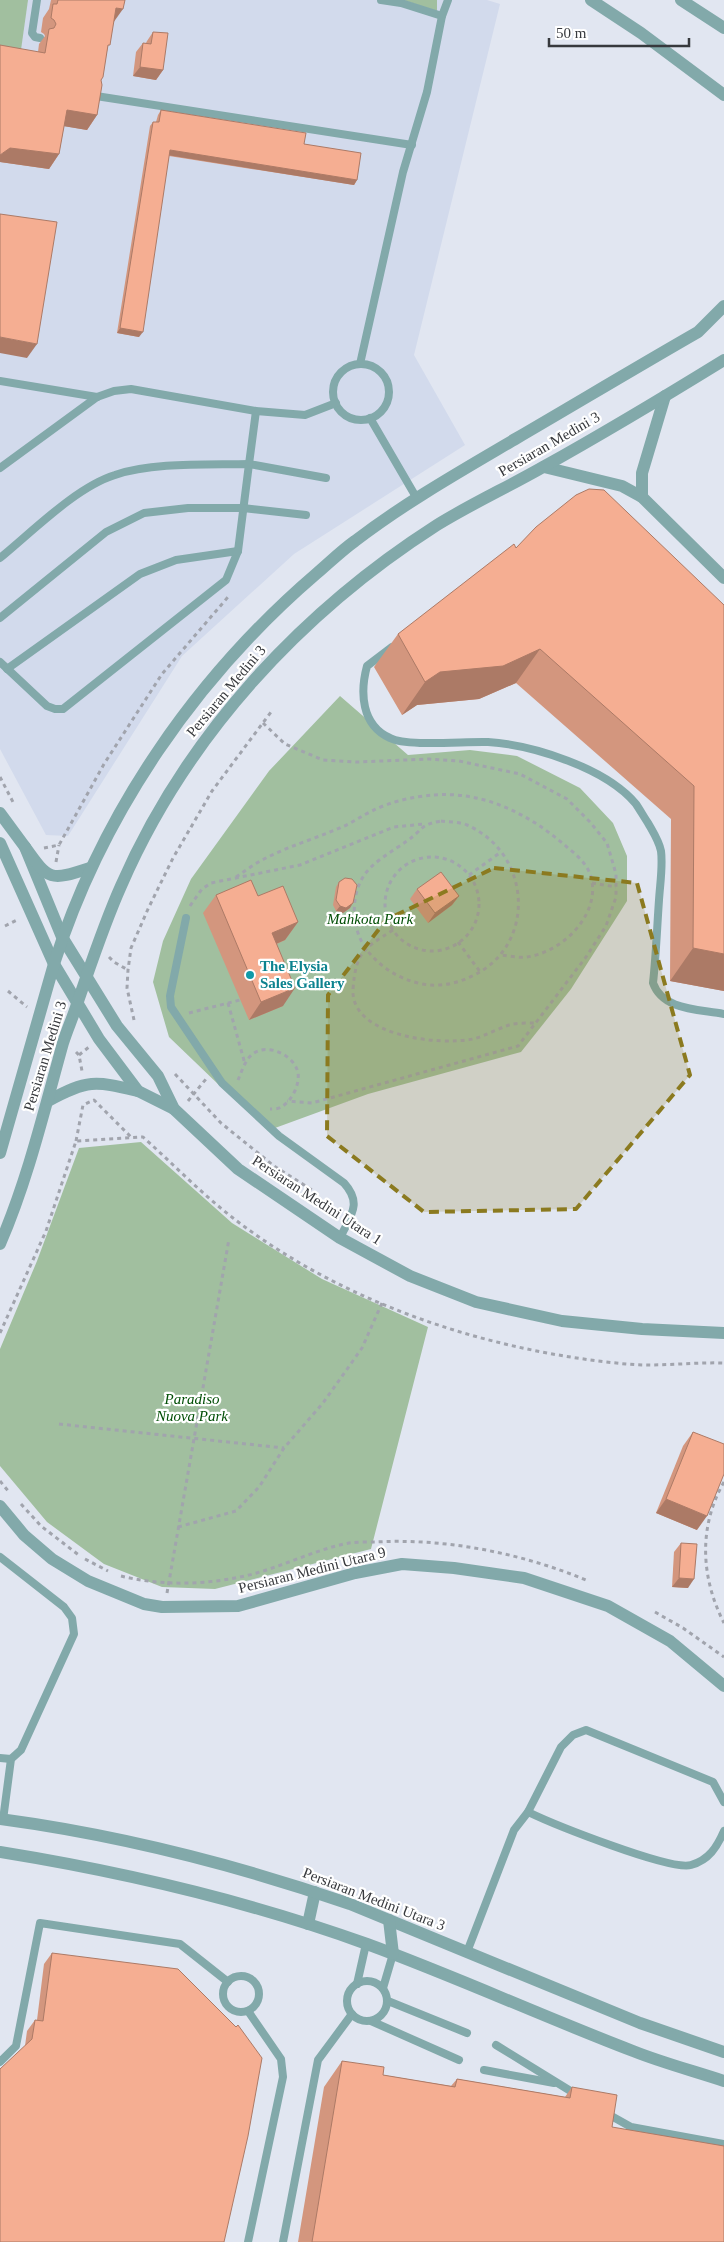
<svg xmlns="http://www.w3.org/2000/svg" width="724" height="2242" viewBox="0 0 724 2242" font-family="'Times New Roman',serif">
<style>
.built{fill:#d2daec}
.green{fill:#a1bf9f}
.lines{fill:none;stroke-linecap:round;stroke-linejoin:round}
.path{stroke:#a1a4ad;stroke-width:3;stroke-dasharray:4 4;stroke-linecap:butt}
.service{stroke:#82a9aa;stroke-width:8}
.minor{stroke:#82a9aa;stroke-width:12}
.tertiary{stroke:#82a9aa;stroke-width:12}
.wall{fill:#d3967e}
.shaded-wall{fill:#ac7a66}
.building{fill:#f5ae92;stroke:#ac7a66}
.marked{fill:#8b7a1f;fill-opacity:0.2;stroke:#8b7a1f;stroke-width:4;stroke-dasharray:10 6;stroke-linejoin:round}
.culture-dot{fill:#0f9aa8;stroke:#fff;stroke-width:2}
.labels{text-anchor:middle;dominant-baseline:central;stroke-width:4.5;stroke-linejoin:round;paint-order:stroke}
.street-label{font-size:15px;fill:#37393d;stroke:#fff}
.park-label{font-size:15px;font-style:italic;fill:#004e05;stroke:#fff}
.culture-label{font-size:15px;font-weight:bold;fill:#0d838f;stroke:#fff;text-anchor:start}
</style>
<rect width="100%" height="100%" fill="#e1e6f1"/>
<!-- built -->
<polygon class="built" points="0,0 487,0 500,4 414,355 465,445 294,554 182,656 68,836 46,835 0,749"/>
<!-- green -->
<g class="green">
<polygon points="0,0 28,0 19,64 0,61"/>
<polygon points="403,0 437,0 437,11"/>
<polygon points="340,696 408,755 470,750 517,756 580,788 613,823 627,856 627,901 571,989 521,1052 368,1094 275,1128 219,1085 169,1037 153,982 163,941 191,879 269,771"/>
<polygon points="141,1142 232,1223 322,1279 428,1327 371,1549 215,1589 162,1587 104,1564 47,1522 0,1466 0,1349 37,1261 79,1148"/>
</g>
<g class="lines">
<!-- path -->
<g class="path">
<polyline points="263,723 285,744 323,760 357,762 429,759 459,761 520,774 567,799 590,822 607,843 616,874 616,897 606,926 586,957 518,1046 312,1103 287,1101"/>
<polyline points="0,777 14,804"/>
<path d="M441 821C450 822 460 822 467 825 533 854 537 948 470 977 455 984 439 987 422 984 399 979 381 968 366 949 352 929 350 898 363 877 371 863 394 850 407 841 424 829 419 825 441 821Z"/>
<polyline points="44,848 59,845 104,764 162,674 228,597"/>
<circle cx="432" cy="904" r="47"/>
<polyline points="56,862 59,845"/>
<polyline points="469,875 501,852"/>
<path d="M236 877C245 871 254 864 264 859 289 846 317 838 342 827 352 823 361 816 372 811 389 802 415 796 434 795 485 791 531 815 568 848 577 855 588 865 591 877 601 914 563 952 527 957 519 958 509 956 501 955"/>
<polyline points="592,883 616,887"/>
<polyline points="190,906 202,889 211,883 300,865 394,827 424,824"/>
<polyline points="5,926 19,919"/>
<path d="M393 930C363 949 356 952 353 989 350 1036 439 1046 473 1039 485 1036 497 1029 509 1025 517 1023 527 1023 535 1023"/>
<polyline points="458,942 481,973"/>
<polyline points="109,957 114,962 128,970"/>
<polyline points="8,991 27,1007"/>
<polyline points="228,1003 245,1064"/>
<polyline points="189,1013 240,1000"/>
<polyline points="134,1020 127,988 128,970 131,948 148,909 173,858 212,791 271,712"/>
<polyline points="76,1052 79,1055 82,1071"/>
<polyline points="79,1055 89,1047"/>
<polyline points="175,1074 221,1123 274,1166 312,1190 307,1198"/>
<path d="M238 1080C242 1071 245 1059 254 1053 269 1043 295 1056 298 1073 300 1085 291 1102 281 1107 279 1109 273 1109 270 1109"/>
<polyline points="188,1101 206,1079"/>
<polyline points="76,1141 83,1105 94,1100 131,1137"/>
<path d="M0 1333 46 1231 76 1141 143 1137C173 1164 201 1193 233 1218 344 1304 487 1351 626 1364 658 1367 691 1362 724 1363"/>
<polyline points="59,1424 284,1448"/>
<polyline points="0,1481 9,1492"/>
<path d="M724 1482C698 1527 701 1578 724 1623"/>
<polyline points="21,1504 41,1526 80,1556"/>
<polyline points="178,1527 236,1511 259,1487 284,1448 323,1403 362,1348 382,1303"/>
<polyline points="85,1559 108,1571"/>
<path d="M121 1576C161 1586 204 1585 245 1576 280 1568 313 1550 349 1543 357 1542 367 1542 375 1542 445 1538 521 1553 586 1580"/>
<polyline points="167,1593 229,1239"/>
<polyline points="655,1612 683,1628 724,1657"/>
</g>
<!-- service -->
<g class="service">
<polyline points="37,0 32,33 35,37 40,38"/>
<polyline points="381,0 401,3 442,16"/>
<polyline points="96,96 412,145"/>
<polyline points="360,364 403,172 427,92 442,16 448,0"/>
<circle cx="361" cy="392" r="28"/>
<polyline points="0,381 97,397"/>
<polyline points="256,411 249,464 326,478"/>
<polyline points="370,418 416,497"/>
<polyline points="0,468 97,397 114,391 131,389 256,411 305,415 336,403"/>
<path d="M0 558C32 532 76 487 115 475 152 462 209 465 249 464L238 551 226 580 63 709H55L47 706 0 662"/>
<polyline points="0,618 106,532 144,513 188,508 243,508 306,515"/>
<path d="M392 647 367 666C360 692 361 725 390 738 407 747 466 741 488 742 533 745 606 768 636 804 640 810 644 817 648 823 653 832 659 841 661 851 663 866 660 884 659 900 657 928 656 956 653 983 663 1011 699 1009 724 1014"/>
<polyline points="7,669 140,574 176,560 238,551"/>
<path d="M186 918 170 996 171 1007 222 1083 279 1136 344 1183C363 1204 350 1216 340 1238"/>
<polyline points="0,1557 64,1607 72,1618 74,1634 21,1750 11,1759 3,1820"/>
<polyline points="0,1758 11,1759"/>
<path d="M528 1812C553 1824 670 1871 691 1865 709 1860 717 1847 724 1831"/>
<polyline points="467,1952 514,1830 528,1812 561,1747 573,1735 586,1730 713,1782 724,1802"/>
<circle cx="241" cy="1994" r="18"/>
<circle cx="367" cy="2001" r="20"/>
<polyline points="357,1984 366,1944"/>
<polyline points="383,1988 393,1954"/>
<polyline points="388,2001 467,2033"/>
<polyline points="248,2011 281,2059 283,2077 248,2242"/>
<polyline points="371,2021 459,2060"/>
<polyline points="496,2045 577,2095"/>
<polyline points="0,2062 16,2046 40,1923 180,1944 228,1982"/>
<polyline points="484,2070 554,2083"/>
<polyline points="606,2113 631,2127 724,2144"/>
<polyline points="283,2242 318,2060 352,2014"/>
</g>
<!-- minor -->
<g class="minor">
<polyline points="544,467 622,486 642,497 724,578"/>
<polyline points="642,497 642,473 665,396"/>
<polyline points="0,813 25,847 62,937 117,1026 158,1076 174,1109 238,1169 340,1238 410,1276 476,1302 562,1321 642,1329 724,1333"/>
<polyline points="0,843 54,964 99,1039 138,1091 174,1109"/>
<polyline points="0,1506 24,1535 52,1559 88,1581 144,1604 162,1607 238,1606 355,1573 402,1564 454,1568 524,1578 608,1606 670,1641 724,1686"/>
<polyline points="308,1924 315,1892"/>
</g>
<!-- tertiary -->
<g class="tertiary">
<polyline points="591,0 641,33 724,95"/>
<polyline points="681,0 724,28"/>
<path d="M25 847C49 881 50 881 90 868"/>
<path d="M48 1101C88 1079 95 1081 138 1091"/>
<path d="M0 1153 54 964C102 813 196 677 316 574 329 563 341 551 355 541 406 502 461 471 517 438 577 403 637 367 698 332L724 306"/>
<path d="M0 1244C28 1179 44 1111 63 1043 67 1030 73 1017 77 1004 91 964 104 924 121 886 186 736 301 612 437 525 471 504 508 487 543 467 604 433 664 397 724 360"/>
<path d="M0 1819C119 1835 237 1865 350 1904L640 2023 724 2052"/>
<path d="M0 1852C124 1872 248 1901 367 1944 457 1977 544 2017 633 2051 663 2063 694 2071 724 2081"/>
<polyline points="389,1920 393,1954"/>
</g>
</g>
<!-- wall -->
<g class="wall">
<polygon points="51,0 125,0 113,23 101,80 97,115 87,130 64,126 59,154 49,169 0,162 38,52 39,44 45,36 44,34 41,32 43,18 49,9"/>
<polygon points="153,32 163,70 156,80 133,76 136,52 143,43 146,43 147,41"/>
<polygon points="161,110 304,144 357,180 354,185 169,156 139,337 117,333 150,126 153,122 156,122 158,115"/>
<polygon points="516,548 724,605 724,991 670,981 671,819 516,683 479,699 417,705 402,715 374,667 398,634"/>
<polygon points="339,882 350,908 343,913 336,911 333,905 336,887"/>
<polygon points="417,889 459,896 452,905 428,923 410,899"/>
<polygon points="216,895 258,896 298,922 285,940 277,944 283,1006 249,1020 203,913"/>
<polygon points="693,1432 697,1530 656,1513 683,1446"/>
<polygon points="681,1543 688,1588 672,1587 674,1552"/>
<polygon points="52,1953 262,2058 25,2046 27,2031 35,2020 37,2020 44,1964"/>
<polygon points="342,2061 383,2075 451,2086 457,2079 565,2097 572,2087 724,2242 298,2242 324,2087"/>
</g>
<!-- shaded-wall -->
<g class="shaded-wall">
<polygon points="116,8 123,9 113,23"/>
<polygon points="140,67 163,70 156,80 133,76"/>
<polygon points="67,110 97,115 87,130 57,125"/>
<polygon points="10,148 59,154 49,169 0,162 0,155"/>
<polygon points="170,150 357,180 354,185 167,155"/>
<polygon points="120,328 143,332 139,337 117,333"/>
<polygon points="0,337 37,344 27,358 0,353"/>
<polygon points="540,649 516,683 479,699 417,705 402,715 425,682 440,672"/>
<polygon points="459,896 452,905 428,923 435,913"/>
<polygon points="353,903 350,908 343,913 336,911 340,906"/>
<polygon points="298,922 285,940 259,951 272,933"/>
<polygon points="693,948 724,954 724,991 670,981"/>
<polygon points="295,988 283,1006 249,1020 261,1002"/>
<polygon points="666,1499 707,1516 697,1530 656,1513"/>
<polygon points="679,1578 694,1579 688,1588 672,1587"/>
</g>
<!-- building -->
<g class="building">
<polygon points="58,0 125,0 123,9 116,8 110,45 108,45 103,77 101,80 102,85 97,115 67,110 59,154 10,148 0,155 0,45 45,53 49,29 54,28 56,24 54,20 51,18 53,4 57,4"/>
<polygon points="153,32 168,33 163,70 140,67 143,43 151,44"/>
<polygon points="161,110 306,133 304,144 361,153 357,180 170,150 143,332 120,328 153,122 159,122"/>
<polygon points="0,214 57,222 37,344 0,337"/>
<polygon points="589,489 604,490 724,605 724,954 693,948 694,786 540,649 503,666 440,672 425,682 398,634 514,544 516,548 536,527 576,495"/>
<polygon points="441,872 459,896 435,913 417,889"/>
<polygon points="345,878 352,879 357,885 353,903 346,908 340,906 336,900 339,882"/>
<polygon points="251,880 258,896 283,886 298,922 272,933 295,988 261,1002 216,895"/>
<polygon points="693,1432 724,1444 724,1474 707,1516 666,1499"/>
<polygon points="681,1543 697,1544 694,1579 679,1578"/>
<polygon points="52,1953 178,1969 236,2027 238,2025 262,2058 248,2136 224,2242 0,2242 0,2069 32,2039 35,2020 43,2021"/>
<polygon points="342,2061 384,2067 383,2075 455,2087 457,2079 570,2098 572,2087 617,2095 612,2127 724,2146 724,2242 312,2242"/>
</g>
<!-- marked area -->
<path class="marked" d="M494 868 637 883 690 1075 576 1209 424 1212 327 1136 328 995 386 920Z"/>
<!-- markers -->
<circle class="culture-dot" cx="250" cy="975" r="5"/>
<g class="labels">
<!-- street labels -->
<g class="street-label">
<text transform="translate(549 444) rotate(-30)">Persiaran Medini 3</text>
<text transform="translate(226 691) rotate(-50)">Persiaran Medini 3</text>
<text transform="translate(45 1056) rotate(-73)">Persiaran Medini 3</text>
<text transform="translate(317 1200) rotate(33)">Persiaran Medini Utara 1</text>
<text transform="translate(312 1570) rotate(-14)">Persiaran Medini Utara 9</text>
<text transform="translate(374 1899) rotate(21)">Persiaran Medini Utara 3</text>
</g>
<!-- park labels -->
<g class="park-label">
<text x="370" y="919">Mahkota Park</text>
<text x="192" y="1399">Paradiso<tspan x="192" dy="17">Nuova Park</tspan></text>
</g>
<!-- culture labels -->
<g class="culture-label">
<text x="260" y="966">The Elysia<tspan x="260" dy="17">Sales Gallery</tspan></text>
</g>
</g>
<!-- scale -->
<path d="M549 38v8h140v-8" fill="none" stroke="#37393d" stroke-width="2.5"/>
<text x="556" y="38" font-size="15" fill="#37393d" stroke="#ffffff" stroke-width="4" paint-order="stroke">50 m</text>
</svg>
